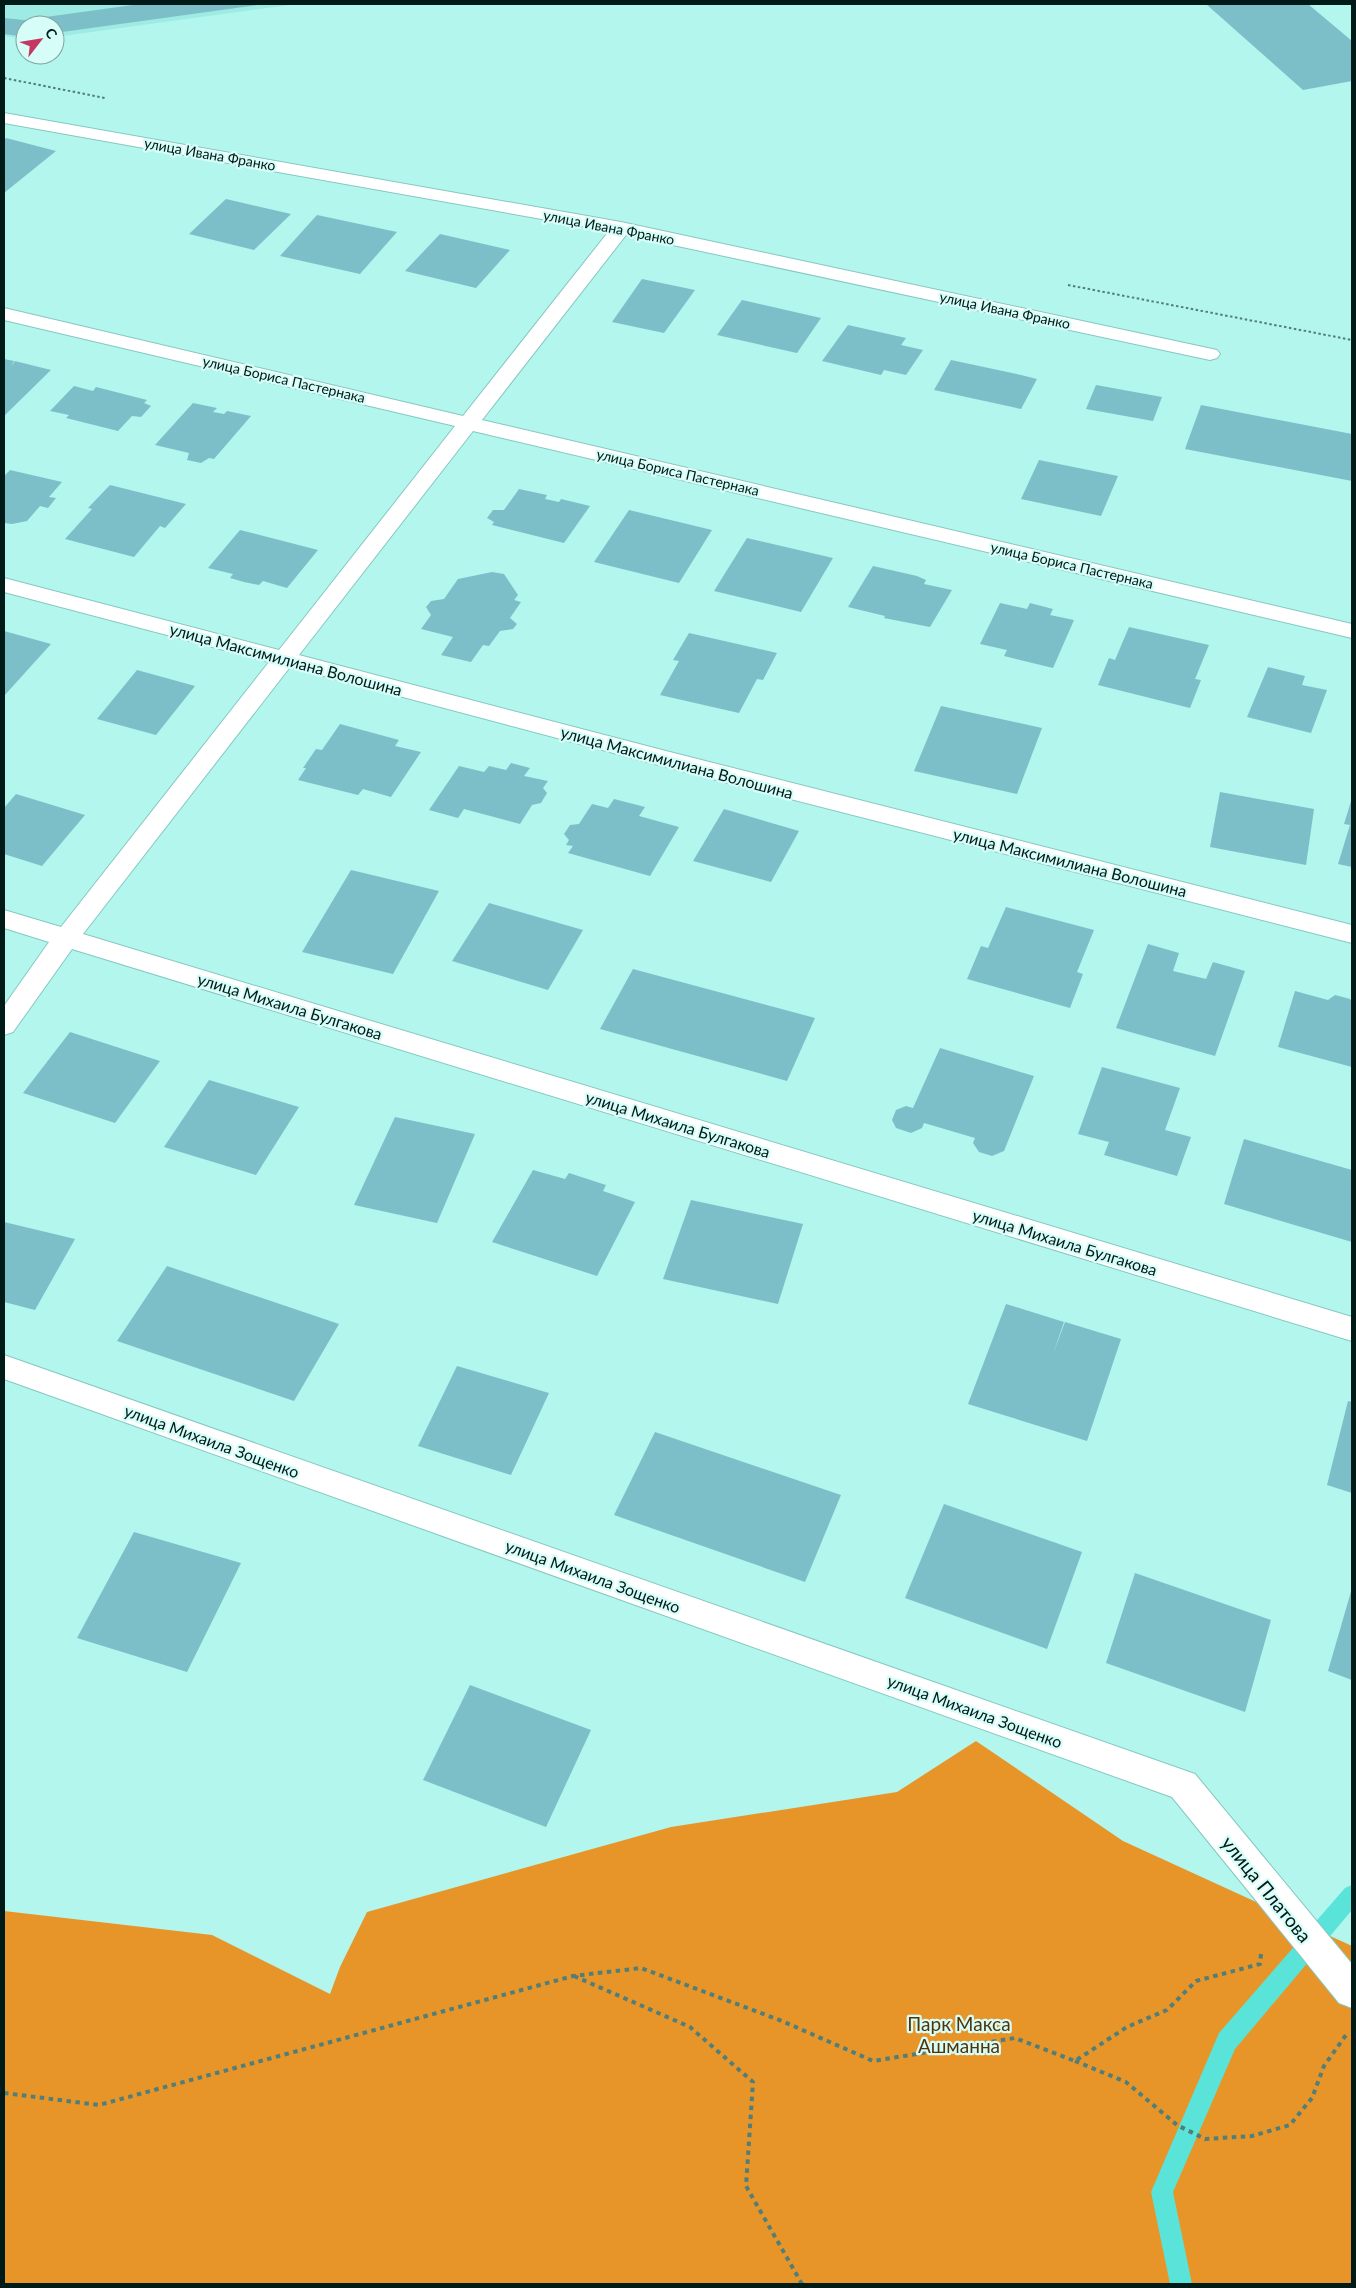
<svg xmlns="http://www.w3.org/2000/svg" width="1356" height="2288" viewBox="0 0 1356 2288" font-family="Lato,sans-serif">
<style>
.built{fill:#9debe3}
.forest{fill:#e79529}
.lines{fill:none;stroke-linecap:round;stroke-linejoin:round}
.stream{fill:#5ae3d8;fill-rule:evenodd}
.building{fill:#7dbfc8}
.minor-casing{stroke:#85c8c1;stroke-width:2}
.path-far1{stroke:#517e79;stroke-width:2;stroke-dasharray:2.5 2.5;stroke-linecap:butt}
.path{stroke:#517e79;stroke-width:4;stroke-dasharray:4.5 4.5;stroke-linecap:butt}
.minor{fill:#fff;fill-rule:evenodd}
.labels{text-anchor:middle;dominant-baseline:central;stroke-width:4.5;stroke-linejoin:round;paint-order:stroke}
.far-street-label{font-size:14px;fill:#001a18;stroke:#d6fdf8}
.street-label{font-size:16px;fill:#001a18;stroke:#d6fdf8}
.near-street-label{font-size:19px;fill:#001a18;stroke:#d6fdf8}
.near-park-label{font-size:19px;fill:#543308;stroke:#d6fdf8}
</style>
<rect width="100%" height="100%" fill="#b2f6ee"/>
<!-- built -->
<polygon class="built" points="4,4 297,4 55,37 55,25 25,25 25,39 4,36"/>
<!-- forest -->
<polygon class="forest" points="976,1741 1123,1841 1352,1946 1352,2284 4,2284 4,1911 212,1935 330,1994 340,1967 367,1912 671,1827 897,1792"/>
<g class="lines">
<!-- stream -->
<polygon class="stream" points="1352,1885 1352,1910 1235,2049 1173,2192 1192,2284 1170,2284 1151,2192 1219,2033 1345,1888"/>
</g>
<!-- building -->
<g class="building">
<polygon points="140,4 258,5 55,33 55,25 25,25 25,37 4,34 4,18 24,20"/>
<polygon points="1206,4 1308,4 1352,41 1352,81 1303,90"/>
<polygon points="6,138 56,151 4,193 4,140"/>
<polygon points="226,199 291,214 254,250 189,234"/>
<polygon points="317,215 397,232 360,274 280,256"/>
<polygon points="440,234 510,250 476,288 405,271"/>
<polygon points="642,279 695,290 664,333 612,322"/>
<polygon points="742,300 821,318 797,353 717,335"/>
<polygon points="848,325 906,338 901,345 923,350 906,375 884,370 881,375 822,361"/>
<polygon points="4,359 14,361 11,366 15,361 51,370 4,416"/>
<polygon points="951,360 1021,375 1037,379 1021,409 934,390"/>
<polygon points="1096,385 1162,397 1153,421 1086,409"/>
<polygon points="74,386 93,391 96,387 147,400 144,403 151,406 141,417 132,416 118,431 66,418 69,415 50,411"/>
<polygon points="193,403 217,408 213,412 224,414 227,411 251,416 214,459 209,458 201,463 187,460 189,453 155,445"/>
<polygon points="1201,405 1352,434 1352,481 1185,449"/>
<polygon points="1039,460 1118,476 1101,516 1021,499"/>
<polygon points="10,470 62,482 49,497 56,498 48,508 40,506 27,521 12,524 4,523 4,476"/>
<polygon points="110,485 186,504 165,528 160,526 134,557 65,539 92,509 88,508"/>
<polygon points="519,489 547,495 545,499 559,502 561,499 590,506 564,543 492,525 494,522 487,518 493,510 504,510"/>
<polygon points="629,510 712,530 679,583 594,562"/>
<polygon points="240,530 318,550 287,588 263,581 259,585 244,582 230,578 233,574 208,568"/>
<polygon points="747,538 833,558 801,612 714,591"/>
<polygon points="873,566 917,576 926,580 924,584 952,590 930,627 884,618 885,616 848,607"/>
<polygon points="492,572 504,574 518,595 514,600 521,602 510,618 517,624 513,629 500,631 489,646 483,645 471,662 441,655 453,637 421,629 431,615 426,607 431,601 444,599 458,579"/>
<polygon points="1000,603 1027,609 1030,603 1053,609 1050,615 1074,620 1053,668 1004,656 1007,650 980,644"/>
<polygon points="1129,627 1209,645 1195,679 1201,680 1190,708 1098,685 1109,658 1115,660"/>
<polygon points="4,631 51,644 4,696"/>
<polygon points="689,633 777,653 763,680 757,679 739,713 660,695 679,661 673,660"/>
<polygon points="1268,667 1305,676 1302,685 1327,690 1311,733 1247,717"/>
<polygon points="137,670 195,686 156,735 97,719"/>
<polygon points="941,706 1042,728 1017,794 914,771"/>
<polygon points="340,724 399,740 395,746 421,752 391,797 363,789 358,795 298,780 306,768 303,768 316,749 322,750"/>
<polygon points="511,763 530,768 524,776 548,781 543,788 547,793 541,803 532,805 520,824 464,809 458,818 429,810 459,766 484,772 489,766 506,770"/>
<polygon points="1220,792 1314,809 1306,865 1210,847"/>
<polygon points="16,794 85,815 42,866 4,854 4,808"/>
<polygon points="1352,798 1352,867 1338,864 1350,825 1344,824"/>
<polygon points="614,799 645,807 639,816 679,827 650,876 568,853 573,846 566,845 569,840 564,834 570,825 579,824 592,804 608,808"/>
<polygon points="724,809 799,831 771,882 693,861"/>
<polygon points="351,870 439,891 393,974 302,952"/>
<polygon points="489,903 583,930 548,990 452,961"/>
<polygon points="1006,907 1094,930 1077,972 1083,974 1070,1008 967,979 981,946 988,948"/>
<polygon points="1148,944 1179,953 1173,971 1206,979 1213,962 1245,971 1215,1056 1116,1028"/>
<polygon points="633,969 815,1018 787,1081 600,1029"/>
<polygon points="1295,991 1328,1000 1335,995 1350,999 1352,1002 1352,1067 1278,1047"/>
<polygon points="70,1032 160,1061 115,1123 23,1093"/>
<polygon points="940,1048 1034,1076 1004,1151 992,1156 979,1152 973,1143 975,1138 924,1123 922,1128 911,1133 896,1128 892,1120 896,1110 906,1106 913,1108"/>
<polygon points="1102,1067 1180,1088 1165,1130 1191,1137 1177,1176 1104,1155 1109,1142 1078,1134"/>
<polygon points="209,1080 299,1107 256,1175 164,1147"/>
<polygon points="395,1117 475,1134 437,1223 354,1205"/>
<polygon points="1244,1139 1352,1170 1352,1242 1224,1204"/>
<polygon points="533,1170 565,1179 569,1173 606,1185 603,1191 635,1202 597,1276 492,1242"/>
<polygon points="691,1200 803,1224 778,1304 663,1279"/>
<polygon points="4,1222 75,1239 35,1310 4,1302"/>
<polygon points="167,1266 339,1324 294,1401 117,1341"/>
<polygon points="1006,1304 1064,1322 1053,1354 1065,1322 1121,1339 1087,1441 968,1404"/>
<polygon points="457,1366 549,1393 511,1475 418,1446"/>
<polygon points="1348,1401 1352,1402 1352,1493 1327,1485"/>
<polygon points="655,1432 841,1495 805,1582 614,1515"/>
<polygon points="944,1504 1082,1552 1047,1649 905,1598"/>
<polygon points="134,1532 241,1563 187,1672 77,1638"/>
<polygon points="1135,1573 1271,1620 1245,1712 1106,1663"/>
<polygon points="1352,1588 1352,1680 1328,1671"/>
<polygon points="470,1685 591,1730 546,1827 423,1780"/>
</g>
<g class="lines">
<!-- minor casing -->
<g class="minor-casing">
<g id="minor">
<polygon points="4,113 621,222 1217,350 1220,354 1217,358 1210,360 626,235 482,420 1352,624 1352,638 473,431 299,655 666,751 1352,925 1352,943 666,767 290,667 83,934 1352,1317 1352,1341 72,949 13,1032 4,1035 4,1006 49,942 4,928 4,910 61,927 269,662 4,592 4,578 279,650 455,426 4,320 4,308 463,416 609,231 4,123"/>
<polygon points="4,1355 1195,1774 1352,1964 1352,2008 1339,2003 1172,1797 4,1379"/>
</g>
</g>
<!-- path-far1 -->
<g class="path-far1">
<polyline points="4,78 105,98"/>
<polyline points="1068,285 1352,340"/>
</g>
<!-- path -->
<g class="path">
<polyline points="574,1976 690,2027 753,2082 746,2186 802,2284"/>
<polyline points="1075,2061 1126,2082 1177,2125 1205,2139 1252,2136 1290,2125 1312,2098 1324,2066 1346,2035"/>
<polyline points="4,2093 99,2105 573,1976 641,1968 782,2021 873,2061 1015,2038 1075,2061 1127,2027 1167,2010 1196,1981 1260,1964 1261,1954"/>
</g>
<!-- minor -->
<use href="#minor" class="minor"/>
</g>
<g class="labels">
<!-- far-street labels -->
<g class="far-street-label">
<text transform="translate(210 154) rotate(10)">улица Ивана Франко</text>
<text transform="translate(609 227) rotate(11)">улица Ивана Франко</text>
<text transform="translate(1005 310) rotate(12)">улица Ивана Франко</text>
<text transform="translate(284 379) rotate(13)">улица Бориса Пастернака</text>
<text transform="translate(678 472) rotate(13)">улица Бориса Пастернака</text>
<text transform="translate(1072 565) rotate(13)">улица Бориса Пастернака</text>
</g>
<!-- street labels -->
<g class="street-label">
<text transform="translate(286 659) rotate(15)">улица Максимилиана Волошина</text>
<text transform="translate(677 762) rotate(15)">улица Максимилиана Волошина</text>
<text transform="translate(1070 862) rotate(14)">улица Максимилиана Волошина</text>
<text transform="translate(290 1006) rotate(17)">улица Михаила Булгакова</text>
<text transform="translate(678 1124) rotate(17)">улица Михаила Булгакова</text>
<text transform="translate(1065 1242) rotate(17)">улица Михаила Булгакова</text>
<text transform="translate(212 1441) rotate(20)">улица Михаила Зощенко</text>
<text transform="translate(593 1576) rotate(20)">улица Михаила Зощенко</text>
<text transform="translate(975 1711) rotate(20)">улица Михаила Зощенко</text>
</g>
<!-- near-street labels -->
<g class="near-street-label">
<text transform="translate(1267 1889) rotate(51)">улица Платова</text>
</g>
<!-- near-park labels -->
<g class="near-park-label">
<text x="959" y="2023">Парк Макса<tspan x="959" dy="22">Ашманна</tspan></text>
</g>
</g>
<!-- border -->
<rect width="1356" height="2288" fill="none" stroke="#001a18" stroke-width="10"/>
<!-- north arrow -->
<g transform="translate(40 40) rotate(59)"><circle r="24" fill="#d6fdf8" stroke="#80a29e"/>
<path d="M0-4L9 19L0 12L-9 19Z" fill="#c53761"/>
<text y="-8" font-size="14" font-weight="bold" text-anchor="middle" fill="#001a18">С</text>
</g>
</svg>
